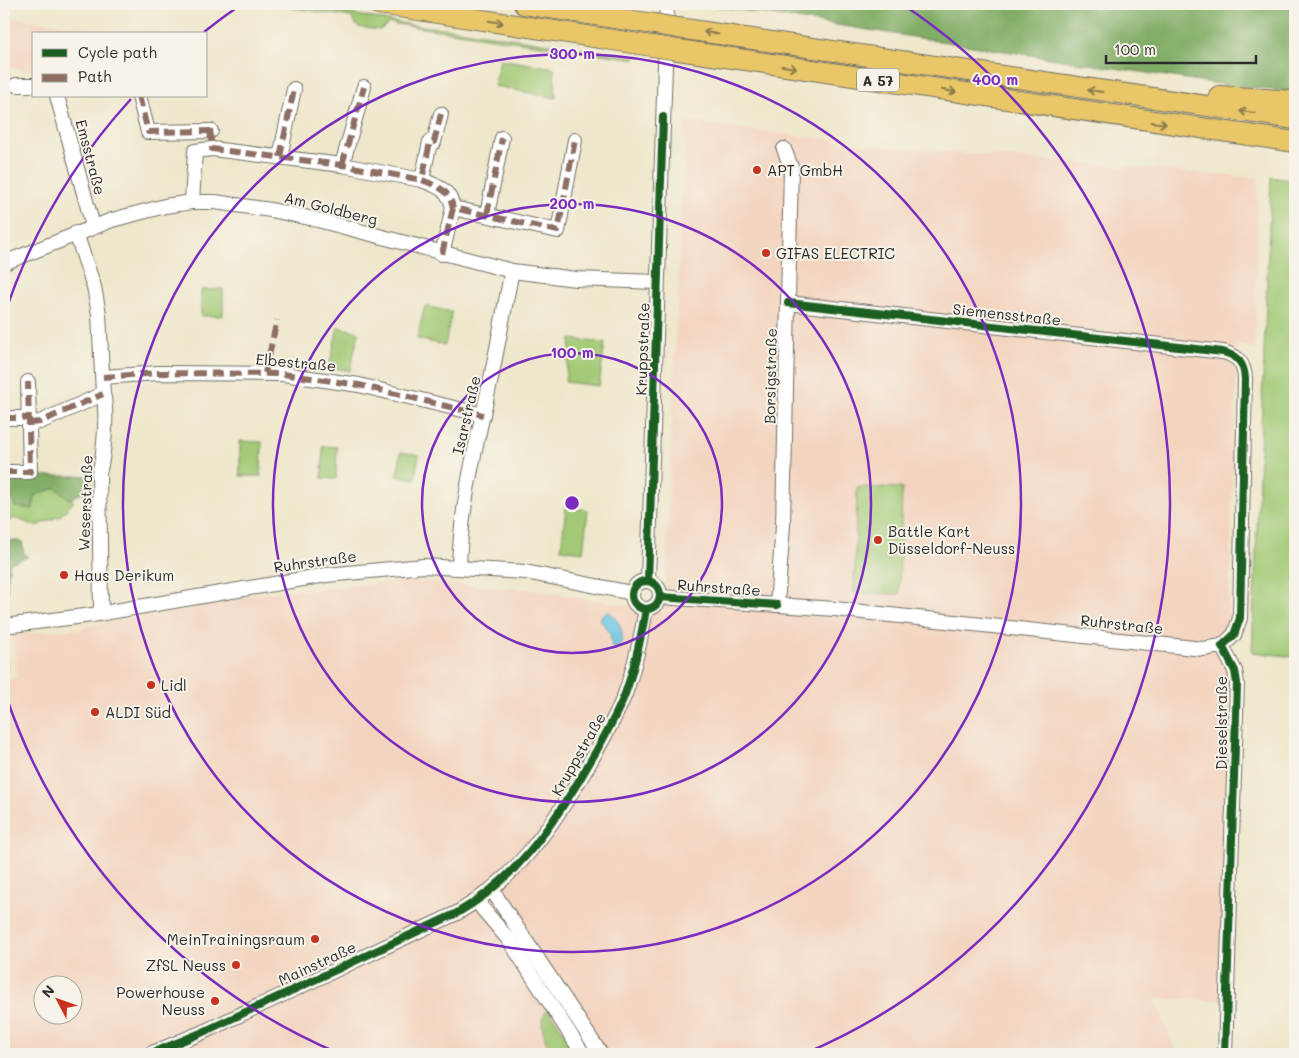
<svg xmlns="http://www.w3.org/2000/svg" width="1299" height="1058" viewBox="0 0 1299 1058" font-family="Mali,sans-serif">
<style>
.built{fill:#f3d4bf;fill-rule:evenodd}
.green{fill:#a2c974;stroke:#667a50}
.forest{fill:#81ad66;stroke:#566c48}
.water{fill:#64c5e2;stroke:#487886}
.lines{fill:none;stroke-linecap:round;stroke-linejoin:round}
.minor-casing{stroke:#6f6d63;stroke-width:16}
.highway-casing{stroke:#6f6d63;stroke-width:22}
.minor{stroke:#fff;stroke-width:14}
.highway{stroke:#e9c769;stroke-width:20}
.highway-bridge-casing{stroke:#6f6d63;stroke-width:22;stroke-linecap:butt}
.highway-bridge{stroke:#e9c769;stroke-width:20}
.quiet{stroke:#8d6e63;stroke-width:6;stroke-dasharray:12 6;stroke-linecap:butt}
.cycleway-casing{stroke:#f7f3e8;stroke-width:11}
.cycleway{stroke:#1b5e20;stroke-width:8}
.oneway{stroke:#8a794a}
.ring{fill:none;stroke:#7b2cbf;stroke-width:2.5}
.poi-dot{fill:#c8321e;stroke:#f7f3e8;stroke-width:2}
.labels{text-anchor:middle;dominant-baseline:central;stroke-width:4;stroke-linejoin:round;paint-order:stroke}
.shield{fill:#f7f3e8;stroke:#686764;stroke-width:1}
.shield-label{font-size:14px;font-weight:bold;fill:#2b2b2b}
.street-label{font-size:15px;fill:#2b2b2b;stroke:#f7f3e8}
.poi-label{font-size:15px;fill:#2b2b2b;stroke:#f7f3e8;text-anchor:start}
.centre{fill:#7b2cbf;stroke:#f7f3e8;stroke-width:2.5}
.ring-label{font-size:15px;text-anchor:middle;font-weight:bold;fill:#7b2cbf;stroke:#f7f3e8;stroke-width:4;stroke-linejoin:round;paint-order:stroke}
</style>
<rect width="100%" height="100%" fill="#f7f3e8"/>
<filter id="ink" filterUnits="userSpaceOnUse"><feTurbulence type="fractalNoise" baseFrequency=".02" numOctaves="2"/><feDisplacementMap in="SourceGraphic" scale="10" xChannelSelector="R" yChannelSelector="G"/><feConvolveMatrix kernelMatrix="1 2 1 2 8 2 1 2 1" color-interpolation-filters="sRGB"/></filter>
<filter id="wash" filterUnits="userSpaceOnUse"><feTurbulence type="fractalNoise" baseFrequency=".0096" numOctaves="4" result="noise"/><feDisplacementMap in="SourceGraphic" scale="20" xChannelSelector="R" yChannelSelector="G"/><feGaussianBlur stdDeviation="1.12" result="paint"/><feColorMatrix in="noise" values="0 0 0 0 0 0 0 0 0 0 0 0 0 0 0 0 0 1.4 0 .05"/><feComposite in="paint" operator="in"/></filter>
<g filter="url(#wash)">
<rect width="100%" height="100%" fill="#eee7cb"/>
<!-- built -->
<g class="built">
<polygon points="4,16 89,29 91,34 34,34 34,72 22,70 4,66"/>
<path d="M685 121 876 146 1258 178 1255 348 1237 345 1227 668 1230 678 1222 1001 1155 998 1177 1054H4V680L17 678 13 634 82 629 108 622 182 610 250 595 406 581 536 590 664 612ZM42 986H72V1016H42Z"/>
<polygon points="4,633 7,633 10,672 4,673"/>
</g>
<!-- green -->
<g class="green">
<path d="M269 4C328 4 386 25 445 28L635 57V59L389 23 380 30 358 27 351 17Z"/>
<polygon points="500,59 554,68 556,98 494,86"/>
<polygon points="1271,177 1295,181 1295,657 1252,652"/>
<polygon points="223,289 223,316 201,316 201,290"/>
<polygon points="425,306 452,312 445,345 417,339"/>
<polygon points="338,327 359,332 350,371 329,367"/>
<polygon points="571,339 605,343 599,386 565,382"/>
<polygon points="240,441 262,442 261,476 240,476"/>
<polygon points="323,446 337,447 336,479 322,478"/>
<polygon points="401,452 419,455 415,479 397,476"/>
<polygon points="857,487 902,488 899,594 854,593"/>
<polygon points="56,488 74,502 60,516 36,526 14,518 4,525 4,495 11,496 33,509 35,495"/>
<polygon points="566,507 588,510 583,552 561,549"/>
<path d="M548 1009 578 1054H552C546 1040 536 1022 548 1009Z"/>
</g>
<!-- forest -->
<g class="forest">
<polygon points="700,4 1258,4 1274,7 1295,4 1295,92 1231,86"/>
<polygon points="4,476 90,476 93,486 91,490 75,496 71,500 56,488 35,495 33,509 15,507 11,496 4,495"/>
<polygon points="12,540 22,542 24,554 28,557 10,563 7,585 8,612 4,612 4,544"/>
</g>
<!-- water -->
<path class="water" d="M607 611C619 617 627 637 619 648H612L610 633 600 620 602 615Z"/>
</g>
<g filter="url(#ink)">
<g class="lines">
<!-- minor casing -->
<g class="minor-casing">
<g id="minor">
<polyline points="16,85 34,85"/>
<polyline points="57,96 93,226"/>
<polyline points="139,96 148,132 211,131"/>
<path d="M441 114 434 142H430L422 180C439 187 449 189 453 208"/>
<polyline points="280,157 294,89"/>
<polyline points="342,165 364,87"/>
<polyline points="192,202 195,151 212,149 342,165 422,180"/>
<polyline points="487,215 502,138"/>
<path d="M76 233 94 287 99 314 103 394C108 411 104 456 99 473L101 613"/>
<polyline points="442,254 453,208 558,231 575,140"/>
<polyline points="4,263 112,220 165,206 192,202 215,202 271,210 314,219 512,271 576,279 657,282"/>
<path d="M788 303 1223 352C1238 356 1244 363 1245 379L1240 618 1234 635 1222 646 1235 671 1237 683 1225 1054"/>
<polyline points="103,377 158,373 283,374 359,385 483,415"/>
<polyline points="4,418 29,418"/>
<polyline points="29,423 40,422 103,394"/>
<polyline points="4,472 30,472 28,382"/>
<path d="M459 567C461 502 476 446 490 383 498 346 504 308 512 271"/>
<circle cx="646" cy="595" r="14"/>
<polyline points="648,581 667,4"/>
<polyline points="660,597 835,609 1203,649 1222,646"/>
<polyline points="777,605 783,525 791,167 784,149"/>
<polyline points="4,626 92,615 326,575 424,566 525,572 632,593"/>
<polyline points="492,890 601,1054"/>
<polyline points="480,899 482,908 509,940 583,1054"/>
<path d="M150 1054 201 1033 457 913C515 880 549 830 583 774 598 748 614 722 625 694 635 666 641 638 646 609"/>
</g>
</g>
<!-- highway casing -->
<g class="highway-casing">
<g id="highway">
<polyline points="379,4 652,46"/>
<polyline points="524,4 654,24"/>
<polyline points="678,28 1295,119"/>
<polyline points="678,50 1295,142"/>
<polyline points="1219,96 1295,101"/>
</g>
</g>
<!-- minor -->
<use href="#minor" class="minor"/>
<!-- highway -->
<use href="#highway" class="highway"/>
<!-- highway-bridge casing -->
<g class="highway-bridge-casing">
<g id="highway-bridge">
<polyline points="654,24 678,28"/>
<polyline points="652,46 678,50"/>
</g>
</g>
<!-- highway-bridge -->
<use href="#highway-bridge" class="highway-bridge"/>
<!-- quiet -->
<g class="quiet">
<polyline points="139,96 148,132 211,131"/>
<path d="M441 114 434 142H430L422 180C439 187 449 189 453 208"/>
<polyline points="210,129 212,149 342,165 422,180"/>
<polyline points="280,157 294,89"/>
<polyline points="342,165 364,87"/>
<polyline points="487,215 502,138"/>
<polyline points="442,254 453,208 558,231 575,140"/>
<polyline points="265,373 277,320"/>
<polyline points="103,377 158,373 283,374 359,385 483,415"/>
<polyline points="4,418 29,418"/>
<polyline points="29,423 40,422 103,394"/>
<polyline points="4,472 30,472 28,382"/>
</g>
<!-- cycleway casing -->
<g class="cycleway-casing">
<g id="cycleway">
<path d="M788 303 1223 352C1238 356 1244 363 1245 379L1240 618 1234 635 1222 646 1235 671 1237 683 1225 1054"/>
<circle cx="646" cy="595" r="14"/>
<polyline points="648,581 663,117"/>
<polyline points="660,597 777,605"/>
<path d="M150 1054 201 1033 457 913C515 880 549 830 583 774 598 748 614 722 625 694 635 666 641 638 646 609"/>
</g>
</g>
<!-- cycleway -->
<use href="#cycleway" class="cycleway"/>
</g>
<!-- one-way arrows -->
<defs><path id="oneway-shaft" d="M-6 0H5M1.5-3L5.5 0L1.5 3" fill="none" stroke-width="1.6" stroke-linecap="round" stroke-linejoin="round" transform="scale(1.25)"/></defs>
<g class="oneway">
<use href="#oneway-shaft" transform="translate(496 22) rotate(9)"/>
<use href="#oneway-shaft" transform="translate(711 33) rotate(-171)"/>
<use href="#oneway-shaft" transform="translate(789 67) rotate(9)"/>
<use href="#oneway-shaft" transform="translate(949 91) rotate(9)"/>
<use href="#oneway-shaft" transform="translate(1095 91) rotate(-172)"/>
<use href="#oneway-shaft" transform="translate(1247 112) rotate(-172)"/>
<use href="#oneway-shaft" transform="translate(1159 123) rotate(8)"/>
</g>
</g>
<!-- distance rings -->
<g class="ring">
<circle cx="572" cy="503" r="150"/>
<circle cx="572" cy="503" r="299"/>
<circle cx="572" cy="503" r="449"/>
<path d="M338 1053A598 598 0 0 1 5 693M5 313A598 598 0 0 1 131 99M204 32A598 598 0 0 1 242 4M902 4A598 598 0 0 1 806 1053"/>
</g>
<!-- markers -->
<g class="poi-dot">
<circle cx="757" cy="170" r="5"/>
<circle cx="766" cy="253" r="5"/>
<circle cx="878" cy="540" r="5"/>
<circle cx="64" cy="575" r="5"/>
<circle cx="151" cy="685" r="5"/>
<circle cx="95" cy="712" r="5"/>
<circle cx="315" cy="939" r="5"/>
<circle cx="236" cy="965" r="5"/>
<circle cx="215" cy="1001" r="5"/>
</g>
<g class="labels">
<!-- shield labels -->
<rect class="shield" x="857" y="68.5" width="42" height="23" rx="4"/>
<g class="shield-label">
<text x="878" y="80">A 57</text>
</g>
<!-- street labels -->
<g class="street-label">
<text transform="translate(91 157) rotate(75)">Emsstraße</text>
<text transform="translate(331 208) rotate(14)">Am Goldberg</text>
<text transform="translate(1007 314) rotate(6)">Siemensstraße</text>
<text transform="translate(642 349) rotate(-88)">Kruppstraße</text>
<text transform="translate(296 362) rotate(5)">Elbestraße</text>
<text transform="translate(770 376) rotate(-89)">Borsigstraße</text>
<text transform="translate(466 415) rotate(-77)">Isarstraße</text>
<text transform="translate(85 503) rotate(-88)">Weserstraße</text>
<text transform="translate(315 561) rotate(-8)">Ruhrstraße</text>
<text transform="translate(719 587) rotate(4)">Ruhrstraße</text>
<text transform="translate(1122 624) rotate(6)">Ruhrstraße</text>
<text transform="translate(1221 723) rotate(-90)">Dieselstraße</text>
<text transform="translate(578 754) rotate(-60)">Kruppstraße</text>
<text transform="translate(317 963) rotate(-25)">Mainstraße</text>
</g>
<!-- poi labels -->
<g class="poi-label">
<text x="767" y="170">APT GmbH</text>
<text x="776" y="253">GIFAS ELECTRIC</text>
<text x="888" y="531">Battle Kart<tspan x="888" dy="17">Düsseldorf-Neuss</tspan></text>
<text x="74" y="575">Haus Derikum</text>
<text x="161" y="685">Lidl</text>
<text x="105" y="712">ALDI Süd</text>
<text x="305" y="939" text-anchor="end">MeinTrainingsraum</text>
<text x="226" y="965" text-anchor="end">ZfSL Neuss</text>
<text x="205" y="992" text-anchor="end">Powerhouse<tspan x="205" dy="17">Neuss</tspan></text>
</g>
</g>
<circle cx="572" cy="503" r="8" class="centre"/>
<g class="ring-label">
<text x="572" y="59">300 m</text>
<text x="995" y="85">400 m</text>
<text x="572" y="209">200 m</text>
<text x="572" y="358">100 m</text>
</g>
<!-- margin -->
<rect width="1299" height="1058" fill="none" stroke="#f7f3e8" stroke-width="20"/>
<!-- legend -->
<rect x="32" y="32" width="175" height="65" fill="#f7f3e8" stroke="#a5a39c"/>
<rect x="42" y="49" width="25" height="8" fill="#1b5e20" stroke="#a5a39c"/>
<text x="78" y="58" font-size="15" fill="#2b2b2b">Cycle path</text>
<rect x="42" y="74" width="25" height="8" fill="#8d6e63" stroke="#a5a39c"/>
<text x="78" y="82" font-size="15" fill="#2b2b2b">Path</text>
<!-- north arrow -->
<g transform="translate(58 1000) rotate(311)"><circle r="24" fill="#f7f3e8" stroke="#a5a39c"/>
<path d="M0-4L9 19L0 12L-9 19Z" fill="#c8321e"/>
<text y="-8" font-size="14" font-weight="bold" text-anchor="middle" fill="#2b2b2b">N</text>
</g>
<!-- scale -->
<path d="M1106 55v8h150v-8" fill="none" stroke="#2b2b2b" stroke-width="2.5"/>
<text x="1114" y="55" font-size="15" fill="#2b2b2b" stroke="#f7f3e8" stroke-width="4" paint-order="stroke">100 m</text>
</svg>
